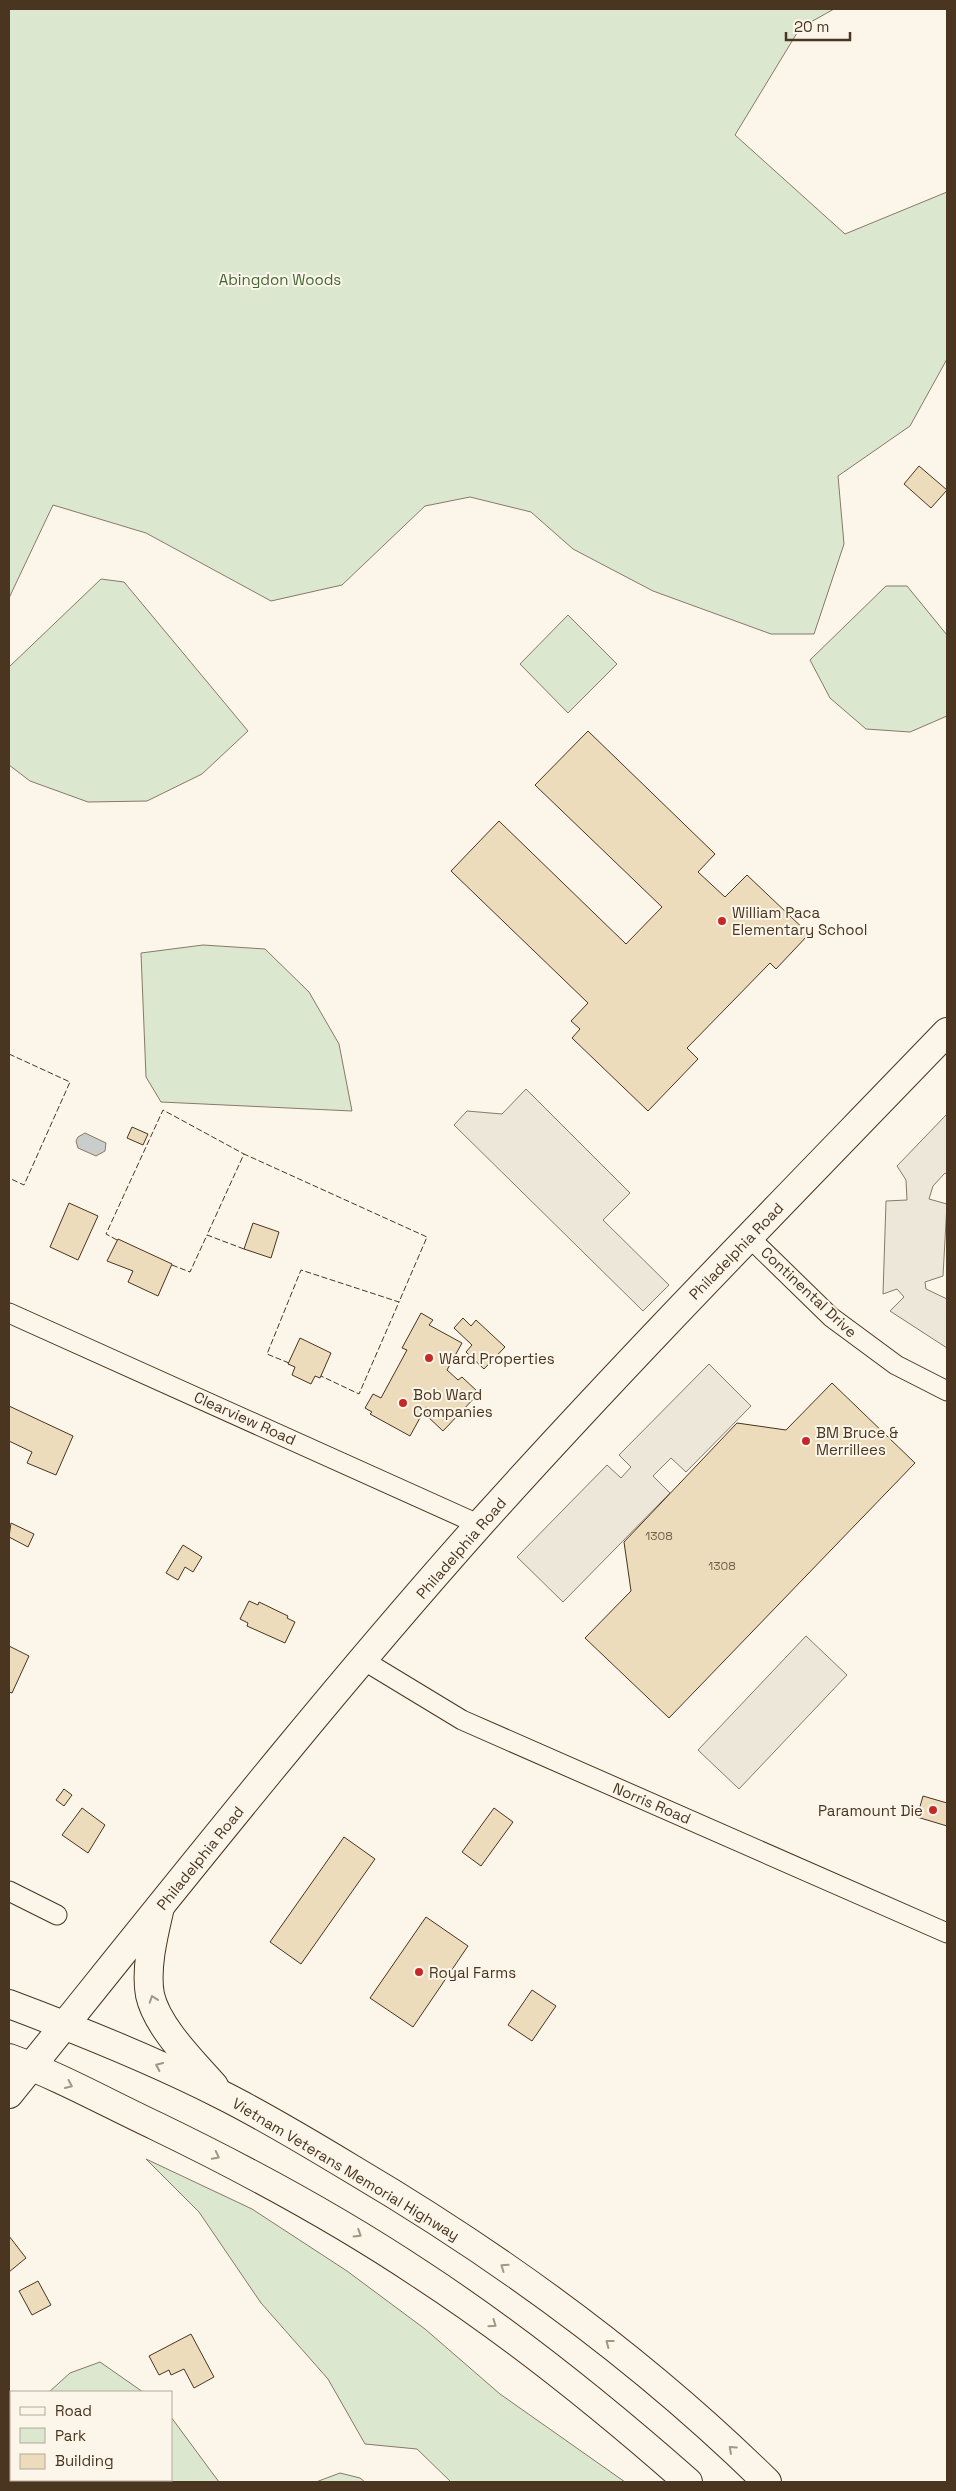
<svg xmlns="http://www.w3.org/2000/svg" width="956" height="2491" viewBox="0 0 956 2491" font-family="'Space Grotesk',sans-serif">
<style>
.green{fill:#dce7d0;stroke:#887966}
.parking{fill:#ede7d9;stroke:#887966}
.water{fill:#c9cecd;stroke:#887966}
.building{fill:#ecdcbc;stroke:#4a3520}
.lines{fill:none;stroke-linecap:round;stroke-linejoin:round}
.minor-casing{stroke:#4a3520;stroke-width:21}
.secondary-casing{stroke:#4a3520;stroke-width:30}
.trunk-casing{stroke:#4a3520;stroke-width:30}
.minor{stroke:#fbf6e9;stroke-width:19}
.secondary{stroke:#fbf6e9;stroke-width:28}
.trunk{stroke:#fbf6e9;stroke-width:28}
.fence{stroke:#4a3520;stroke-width:1;stroke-dasharray:6 2.5;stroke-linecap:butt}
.oneway{stroke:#a29684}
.poi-dot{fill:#c62828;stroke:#fbf6e9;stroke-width:2}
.labels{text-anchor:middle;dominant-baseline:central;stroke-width:4;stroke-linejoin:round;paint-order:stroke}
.number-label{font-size:12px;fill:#725f47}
.park-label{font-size:15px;fill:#436837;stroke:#fbf6e9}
.poi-label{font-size:15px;fill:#4a3520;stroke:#fbf6e9;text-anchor:start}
.street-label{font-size:15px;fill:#4a3520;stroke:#fbf6e9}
</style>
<rect width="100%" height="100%" fill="#fbf6e9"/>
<!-- green -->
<g class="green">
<polygon points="9,9 834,9 800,28 735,135 845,234 947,192 947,359 910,426 838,476 844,544 814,634 771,634 653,591 573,549 531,512 470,497 425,506 342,585 271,601 146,533 53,505 9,598"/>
<polygon points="101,579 124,582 248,731 202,774 147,801 88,802 30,781 9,765 9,667"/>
<polygon points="886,586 907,586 947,635 947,716 910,732 866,729 830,698 810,660"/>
<polygon points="568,615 617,664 568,713 520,664"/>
<polygon points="203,945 265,949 309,992 339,1044 352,1111 161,1102 146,1077 141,953"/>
<polygon points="146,2159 252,2209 347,2271 425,2329 500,2394 625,2482 451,2482 417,2449 365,2444 328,2379 261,2303 199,2212"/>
<polygon points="100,2362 143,2392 49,2392 70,2373"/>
<polygon points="171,2417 219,2482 111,2482 110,2480 171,2480"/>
<polygon points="340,2473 360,2478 365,2482 316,2482"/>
</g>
<!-- parking -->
<g class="parking">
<polygon points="526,1089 630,1193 603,1220 669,1285 643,1311 454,1125 467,1111 502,1114"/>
<polygon points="947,1114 947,1175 945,1173 933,1186 929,1199 947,1204 943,1276 925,1282 926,1289 947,1299 947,1348 890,1311 904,1297 897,1289 883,1294 886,1201 907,1200 906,1180 897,1166"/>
<polygon points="709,1364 751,1406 686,1472 671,1458 653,1476 670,1493 563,1602 517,1557 607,1465 621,1478 631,1467 619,1455"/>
<polygon points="806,1636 847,1675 739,1789 698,1750"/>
</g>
<!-- water -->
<polygon class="water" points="85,1133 106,1143 105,1151 96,1156 78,1148 76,1141 78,1137"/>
<!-- building -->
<g class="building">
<polygon points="919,466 947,490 931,508 904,484"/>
<polygon points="588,731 715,854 698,872 725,897 747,875 809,934 776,969 770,963 687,1048 698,1059 648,1111 572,1038 580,1029 571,1021 588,1003 451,871 499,821 626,944 662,907 535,785"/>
<polygon points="132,1127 148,1134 143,1145 127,1138"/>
<polygon points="69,1203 98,1216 78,1260 50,1247"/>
<polygon points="253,1223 279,1232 271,1258 244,1249"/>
<polygon points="118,1239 172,1264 158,1296 128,1282 133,1271 107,1261"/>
<polygon points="421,1313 433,1320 429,1325 462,1343 447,1370 458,1380 462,1377 479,1393 443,1431 426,1415 430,1410 426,1407 410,1436 370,1414 372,1412 365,1408 373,1394 381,1398 407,1350 402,1348"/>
<polygon points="463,1318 471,1326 476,1320 505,1347 484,1369 466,1352 472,1345 454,1328"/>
<polygon points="300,1338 331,1353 320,1378 315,1376 311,1384 292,1375 295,1367 288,1364"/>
<polygon points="832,1383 915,1463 669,1718 585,1638 631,1591 624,1542 737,1423 786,1430"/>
<polygon points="9,1406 73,1436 56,1475 27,1463 32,1452 9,1441"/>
<polygon points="11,1523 34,1534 28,1547 9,1537"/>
<polygon points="183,1545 202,1557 193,1572 185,1567 178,1580 166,1573"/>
<polygon points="249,1601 258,1605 259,1602 288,1616 287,1618 295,1622 285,1643 247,1626 248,1623 240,1619"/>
<polygon points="9,1646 29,1656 12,1693 9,1692"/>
<polygon points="64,1789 72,1795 64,1806 56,1800"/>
<polygon points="923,1796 947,1803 947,1826 917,1817"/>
<polygon points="82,1808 105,1825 88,1853 62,1835"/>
<polygon points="494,1808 513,1822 481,1866 462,1852"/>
<polygon points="344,1837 375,1859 301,1964 270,1942"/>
<polygon points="426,1917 468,1946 413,2027 370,1998"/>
<polygon points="532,1990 556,2006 532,2041 508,2025"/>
<polygon points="9,2236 26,2258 9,2272"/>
<polygon points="38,2281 51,2305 32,2315 19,2291"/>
<polygon points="191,2334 214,2377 194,2388 184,2369 171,2375 169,2370 159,2375 149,2356"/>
</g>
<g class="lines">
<!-- minor casing -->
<g class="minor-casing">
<g id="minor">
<polyline points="749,1237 831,1317 896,1365 947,1391"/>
<polyline points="9,1313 480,1525"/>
<polyline points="363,1660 462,1720 947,1933"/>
<polyline points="9,1891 57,1915"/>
</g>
</g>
<!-- secondary casing -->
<g class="secondary-casing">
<path id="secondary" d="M9 2094C164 1902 317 1707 481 1523 632 1355 791 1194 947 1032"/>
</g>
<!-- trunk casing -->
<g class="trunk-casing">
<g id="trunk">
<path d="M160 1907C154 1933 145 1968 150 1995 157 2027 193 2062 214 2086"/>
<path d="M9 2004C81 2031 153 2060 222 2095 266 2117 309 2143 352 2169 501 2257 643 2360 767 2482"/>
<path d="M9 2058C59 2076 107 2103 156 2126 247 2170 336 2218 420 2274 515 2336 603 2407 688 2482"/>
</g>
</g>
<!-- minor -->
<use href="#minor" class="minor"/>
<!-- secondary -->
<use href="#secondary" class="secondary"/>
<!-- trunk -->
<use href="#trunk" class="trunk"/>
<!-- fence -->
<g class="fence">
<polyline points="9,1054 70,1082 24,1185 9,1178"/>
<polyline points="117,1240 106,1234 163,1110 244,1154"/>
<polyline points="244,1249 207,1235 244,1154 427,1237 399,1302"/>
<polyline points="172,1265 190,1272 207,1235"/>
<polyline points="289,1363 267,1354 301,1270 399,1302 359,1394 321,1376"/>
</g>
</g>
<!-- one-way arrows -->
<defs><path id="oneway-chevron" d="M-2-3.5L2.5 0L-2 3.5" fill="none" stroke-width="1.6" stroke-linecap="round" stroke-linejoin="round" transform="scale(1.25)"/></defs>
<g class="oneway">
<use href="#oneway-chevron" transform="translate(153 1999) rotate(-109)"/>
<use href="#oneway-chevron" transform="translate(159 2066) rotate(-155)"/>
<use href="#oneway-chevron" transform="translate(69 2085) rotate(25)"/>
<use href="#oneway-chevron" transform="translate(216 2156) rotate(27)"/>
<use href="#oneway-chevron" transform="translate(358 2234) rotate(32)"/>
<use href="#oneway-chevron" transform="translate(504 2267) rotate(-145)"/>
<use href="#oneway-chevron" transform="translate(493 2324) rotate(35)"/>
<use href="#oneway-chevron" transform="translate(609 2343) rotate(-143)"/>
<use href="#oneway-chevron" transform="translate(732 2449) rotate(-138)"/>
</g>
<!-- markers -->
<g class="poi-dot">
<circle cx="722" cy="921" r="5"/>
<circle cx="429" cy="1358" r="5"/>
<circle cx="403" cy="1403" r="5"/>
<circle cx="806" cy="1441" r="5"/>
<circle cx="933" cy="1810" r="5"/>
<circle cx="419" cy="1972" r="5"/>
</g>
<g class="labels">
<!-- number labels -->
<g class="number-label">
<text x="659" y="1536">1308</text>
<text x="722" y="1566">1308</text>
</g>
<!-- park labels -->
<g class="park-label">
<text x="280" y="279">Abingdon Woods</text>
</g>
<!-- poi labels -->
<g class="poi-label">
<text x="732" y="912">William Paca<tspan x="732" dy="17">Elementary School</tspan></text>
<text x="439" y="1358">Ward Properties</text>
<text x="413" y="1394">Bob Ward<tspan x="413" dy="17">Companies</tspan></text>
<text x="816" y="1432">BM Bruce &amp;<tspan x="816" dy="17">Merrillees</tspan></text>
<text x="923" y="1810" text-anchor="end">Paramount Die</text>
<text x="429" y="1972">Royal Farms</text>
</g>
<!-- street labels -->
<g class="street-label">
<text transform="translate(736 1251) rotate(-46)">Philadelphia Road</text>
<text transform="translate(809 1292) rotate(43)">Continental Drive</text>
<text transform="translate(245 1418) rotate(24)">Clearview Road</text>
<text transform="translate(461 1548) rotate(-49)">Philadelphia Road</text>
<text transform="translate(652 1803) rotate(23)">Norris Road</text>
<text transform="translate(200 1858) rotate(-51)">Philadelphia Road</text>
<text transform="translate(346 2169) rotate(31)">Vietnam Veterans Memorial Highway</text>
</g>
</g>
<!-- border -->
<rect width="956" height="2491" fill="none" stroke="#4a3520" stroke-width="20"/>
<!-- legend -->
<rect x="10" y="2391" width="162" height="90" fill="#fbf6e9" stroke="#b4a999"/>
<rect x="20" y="2407" width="25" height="8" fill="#fbf6e9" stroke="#b4a999"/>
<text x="55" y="2416" font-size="15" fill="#4a3520">Road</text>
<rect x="20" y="2428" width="25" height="15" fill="#dce7d0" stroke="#b4a999"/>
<text x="55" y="2441" font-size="15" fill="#4a3520">Park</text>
<rect x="20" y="2454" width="25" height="15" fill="#ecdcbc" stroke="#b4a999"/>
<text x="55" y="2466" font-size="15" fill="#4a3520">Building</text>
<!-- scale -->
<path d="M786 32v8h64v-8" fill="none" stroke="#4a3520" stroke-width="2.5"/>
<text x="794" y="32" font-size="15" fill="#4a3520" stroke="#fbf6e9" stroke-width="4" paint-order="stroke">20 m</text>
</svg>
